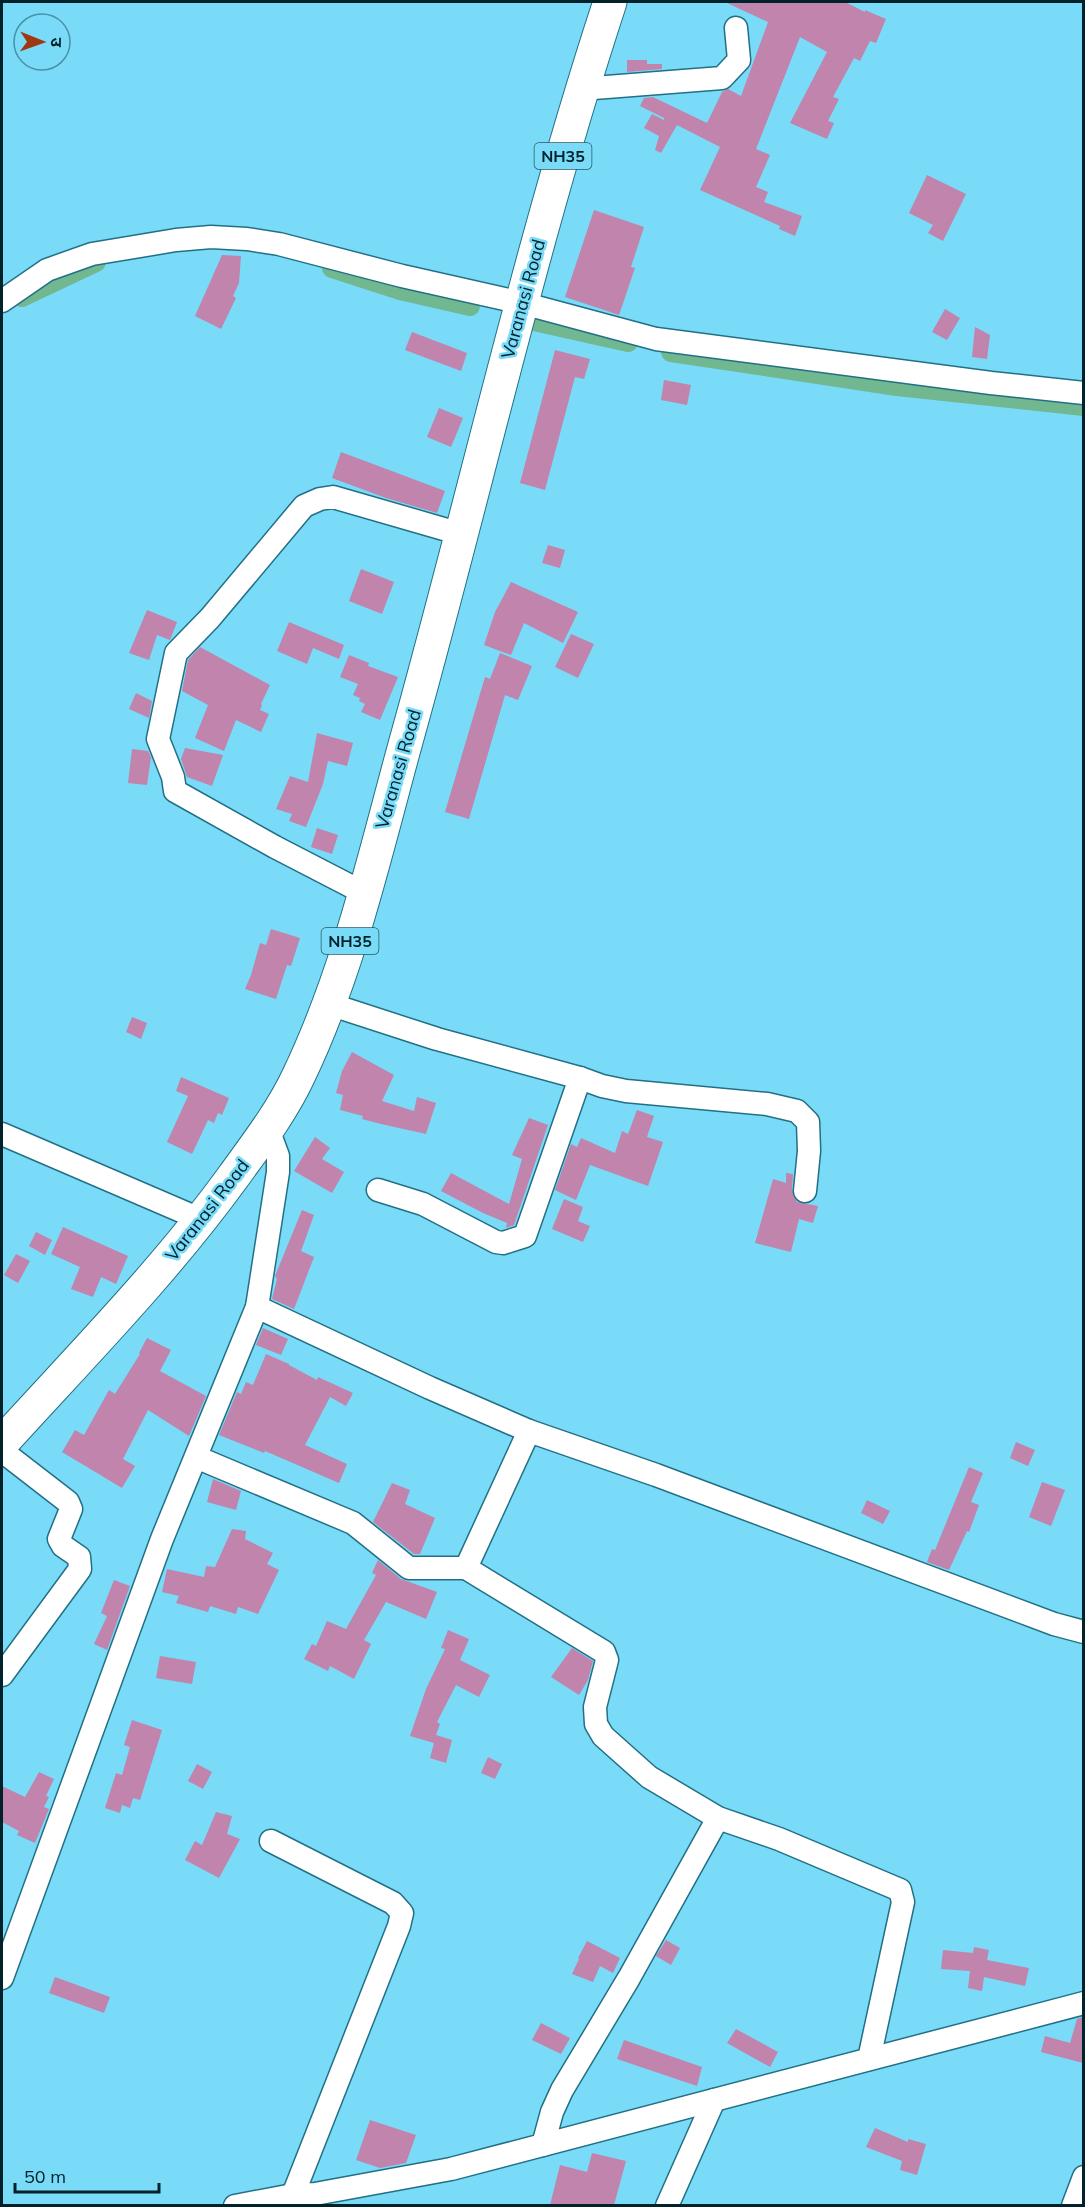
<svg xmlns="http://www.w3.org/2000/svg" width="1085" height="2207" viewBox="0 0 1085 2207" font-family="Mulish,'Noto Sans Devanagari',sans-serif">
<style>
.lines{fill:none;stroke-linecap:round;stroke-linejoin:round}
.canal{stroke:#71b790;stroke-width:20}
.building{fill:#c084ad}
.minor-casing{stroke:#227085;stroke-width:25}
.trunk-casing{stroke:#227085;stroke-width:35}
.minor{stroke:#fff;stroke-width:22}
.trunk{stroke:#fff;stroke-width:33}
.labels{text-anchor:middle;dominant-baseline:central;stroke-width:5;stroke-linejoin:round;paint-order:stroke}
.shield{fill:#79dbf7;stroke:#265a68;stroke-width:1.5}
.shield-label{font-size:16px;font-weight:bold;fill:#02222b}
.street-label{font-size:18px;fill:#02222b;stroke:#79dbf7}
</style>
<rect width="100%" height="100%" fill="#79dbf7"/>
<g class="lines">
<!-- canal -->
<g class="canal">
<polyline points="332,268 400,290 470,306"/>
<polyline points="22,297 96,262"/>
<polyline points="534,321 628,342"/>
<polyline points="671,352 897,386 1084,406"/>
</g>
</g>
<!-- building -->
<g class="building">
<polygon points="725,2 845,2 865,12 865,10 886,19 876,43 870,41 860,61 854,58 833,97 839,99 828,121 834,123 827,139 790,123 827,52 800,37 756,149 770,155 756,187 768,192 764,202 802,216 795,236 779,229 780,226 700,190 720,147 677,125 661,153 655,150 659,136 644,128 652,114 664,120 664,118 640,106 644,98 653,97 707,123 722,92 728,89 741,96 768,22"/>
<polygon points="627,60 647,60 647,64 662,64 662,69 627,72"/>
<polygon points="927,175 966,194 943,241 928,233 933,225 909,213"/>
<polygon points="594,210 644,227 631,267 635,268 619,315 565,297"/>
<polygon points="222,255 241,256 239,283 233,296 236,298 221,329 195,316"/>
<polygon points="945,309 960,318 947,340 932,332"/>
<polygon points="975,327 990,335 987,359 972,357"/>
<polygon points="412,332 467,353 461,371 405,350"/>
<polygon points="555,350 590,359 584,379 575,377 545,490 520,483"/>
<polygon points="664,380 691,385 687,405 661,400"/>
<polygon points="439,408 463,418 451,447 427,437"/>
<polygon points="341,452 445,491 437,513 386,498 332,478"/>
<polygon points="548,545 565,550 560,568 542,563"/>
<polygon points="361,569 394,582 382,614 349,601"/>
<polygon points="511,582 578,612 563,643 524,623 511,655 484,645 495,612"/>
<polygon points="147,610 177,622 170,640 157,635 149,660 129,653"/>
<polygon points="289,622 344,645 339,659 313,648 307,664 277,651"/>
<polygon points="571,634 594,644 578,678 555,667"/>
<polygon points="200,647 270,685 261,704 262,705 260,710 269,714 261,732 236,720 224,751 195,738 208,705 182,691 188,660"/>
<polygon points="500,653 532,666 518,700 505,695 469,819 445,812 485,677 490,679"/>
<polygon points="349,655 369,663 368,666 398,677 380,720 361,712 365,704 359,701 360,698 353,695 358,684 340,677"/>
<polygon points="136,693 152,701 149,718 129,709"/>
<polygon points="317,733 353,743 347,766 328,761 323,784 306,827 289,821 292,814 276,809 290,776 308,782"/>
<polygon points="185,748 223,755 212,786 187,777 181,759"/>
<polygon points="132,749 148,751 151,757 147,785 128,783"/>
<polygon points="317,828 338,835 332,854 311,847"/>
<polygon points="271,929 300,938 291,966 287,965 276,999 245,989 251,975 260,943 266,945"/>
<polygon points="132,1017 147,1023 141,1039 126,1032"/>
<polygon points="352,1052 394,1075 382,1101 414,1111 417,1097 436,1103 426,1134 381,1124 362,1119 363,1116 340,1110 343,1095 336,1093 342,1071"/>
<polygon points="181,1077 229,1098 222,1115 218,1113 214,1123 208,1120 192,1154 167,1142 188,1096 176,1091"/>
<polygon points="637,1110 654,1116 647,1137 663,1142 648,1186 590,1165 576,1200 555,1190 571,1144 577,1147 581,1138 615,1153 622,1131 628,1134"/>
<polygon points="529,1118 548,1125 514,1225 506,1228 507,1223 483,1213 441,1191 451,1173 509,1204 522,1159 512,1155"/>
<polygon points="315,1137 330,1148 322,1159 344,1172 332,1193 294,1171"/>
<polygon points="786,1173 793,1174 792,1190 797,1202 818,1206 813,1223 799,1219 791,1252 755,1243 773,1179 786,1183"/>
<polygon points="564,1199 583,1207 578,1221 590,1226 583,1242 552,1229"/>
<polygon points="302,1210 314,1215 301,1251 314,1257 294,1309 272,1299 277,1279 275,1276"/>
<polygon points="63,1227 128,1256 116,1284 101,1277 93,1297 71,1289 80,1267 51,1254"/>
<polygon points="36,1232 52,1240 45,1255 29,1246"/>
<polygon points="16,1254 30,1261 18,1283 4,1275"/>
<polygon points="263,1328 288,1339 281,1355 256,1345"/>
<polygon points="147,1338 171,1350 160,1371 206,1396 189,1436 148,1410 123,1459 135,1466 122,1488 62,1452 75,1430 84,1435 109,1390 115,1394 140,1354 139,1353"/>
<polygon points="266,1354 289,1364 289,1365 317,1380 318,1377 353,1393 346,1406 330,1397 305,1445 347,1464 339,1483 265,1451 264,1453 219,1435 237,1392 241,1394 246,1382 253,1385"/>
<polygon points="1016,1442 1035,1450 1028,1466 1010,1458"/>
<polygon points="969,1467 983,1473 971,1502 979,1505 969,1532 967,1531 949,1570 927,1562 932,1549 935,1550"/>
<polygon points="213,1479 241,1491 236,1510 207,1502"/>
<polygon points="1042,1482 1065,1490 1051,1526 1029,1517"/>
<polygon points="392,1483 410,1490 405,1504 435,1518 420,1554 414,1554 373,1522"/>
<polygon points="867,1500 890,1511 883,1524 861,1513"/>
<polygon points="232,1529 246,1531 245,1539 273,1553 267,1564 279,1570 258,1614 238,1607 236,1614 210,1606 208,1612 176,1603 179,1596 162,1592 167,1569 204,1577 206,1566 215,1567"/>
<polygon points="378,1560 401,1579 437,1592 426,1619 386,1602 364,1640 371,1644 354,1679 330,1666 328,1671 304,1659 312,1644 316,1646 327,1621 346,1629 376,1575 372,1573"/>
<polygon points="114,1580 130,1586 107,1650 94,1644 107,1616 101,1613"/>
<polygon points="448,1630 469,1639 460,1660 490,1675 479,1697 456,1685 437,1722 440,1724 436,1735 452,1740 446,1763 430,1758 434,1743 410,1736 426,1689 445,1649 441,1648"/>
<polygon points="572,1648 593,1661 588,1680 579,1695 551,1677"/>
<polygon points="160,1656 196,1662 192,1684 156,1678"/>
<polygon points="132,1720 162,1730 140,1800 133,1798 130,1808 122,1805 120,1813 105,1808 116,1773 122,1775 130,1747 124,1745"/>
<polygon points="488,1757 502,1764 495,1779 481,1773"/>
<polygon points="197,1764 212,1772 203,1789 188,1781"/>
<polygon points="39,1772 54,1779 46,1796 49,1797 44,1807 49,1809 35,1843 17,1835 19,1831 2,1822 2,1786 25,1797"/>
<polygon points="216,1812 232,1816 227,1834 240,1839 219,1878 185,1860 195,1841 202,1845"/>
<polygon points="666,1940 680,1948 671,1965 656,1956"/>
<polygon points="587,1941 620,1958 613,1973 600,1966 593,1982 572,1974 579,1959 578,1958"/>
<polygon points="974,1947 989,1950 987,1960 1029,1968 1025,1986 984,1977 982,1991 968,1988 970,1971 941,1969 943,1950 973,1953"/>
<polygon points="55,1977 110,1997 104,2013 49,1993"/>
<polygon points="1083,2017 1083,2063 1041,2052 1045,2036 1070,2043 1077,2019"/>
<polygon points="541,2023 570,2038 561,2054 532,2040"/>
<polygon points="736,2029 778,2052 770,2067 727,2043"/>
<polygon points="624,2040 702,2067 697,2086 617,2059"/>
<polygon points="370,2120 416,2135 406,2163 380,2168 356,2160"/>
<polygon points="875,2128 908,2142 908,2139 926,2144 917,2175 900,2170 902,2161 866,2147"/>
<polygon points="592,2153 626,2161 614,2205 550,2205 560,2165 587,2172"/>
</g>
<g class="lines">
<!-- minor casing -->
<g class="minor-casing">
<g id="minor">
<polyline points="581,89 722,78 739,60 736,28"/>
<polyline points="2,301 47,270 92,254 176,240 211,237 247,239 279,244 402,276 522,303 656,339 991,383 1084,393"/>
<polyline points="364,893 275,847 175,791 173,777 158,739 176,653 210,618 304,506 320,499 333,497 461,534"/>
<polyline points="329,1004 437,1039 580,1078 602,1086 626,1091 767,1104 797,1111 808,1122 809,1151 805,1191"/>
<polyline points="2,1134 202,1220"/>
<polyline points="378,1190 423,1204 496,1242 503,1243 525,1236 580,1078"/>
<polyline points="257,1307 430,1388 529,1431 656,1475 1054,1624 1084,1632"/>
<polyline points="529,1431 466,1568 604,1652 607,1660 595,1707 596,1724 603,1736 649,1777 718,1818 779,1839 900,1890 903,1902 869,2059"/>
<polyline points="2,1451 68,1502 71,1509 59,1539 63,1546 79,1557 80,1569 2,1675"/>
<polyline points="196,1457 353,1523 409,1568 466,1568"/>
<polyline points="271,1841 393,1903 402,1913 399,1926 293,2195"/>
<polyline points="2,1978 162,1539 257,1307 278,1172 278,1156 268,1129"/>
<polyline points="543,2145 552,2112 562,2090 629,1978 718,1818"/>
<polyline points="235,2206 293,2195 315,2194 451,2169 1084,2003"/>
<polyline points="667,2206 714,2100"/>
<polyline points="1073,2206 1084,2177"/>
</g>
</g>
<!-- trunk casing -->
<g class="trunk-casing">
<path id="trunk" d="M2 1443C81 1356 164 1272 233 1177 256 1145 281 1113 298 1077 350 969 376 849 408 734 476 490 531 242 610 2"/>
</g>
<!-- minor -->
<use href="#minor" class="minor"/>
<!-- trunk -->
<use href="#trunk" class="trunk"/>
</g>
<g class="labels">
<!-- shield labels -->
<g class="shield">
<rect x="534.5" y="143" width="57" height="26" rx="4.5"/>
<rect x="321.5" y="928" width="57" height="26" rx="4.5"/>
</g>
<g class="shield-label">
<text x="563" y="156">NH35</text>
<text x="350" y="941">NH35</text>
</g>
<!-- street labels -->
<g class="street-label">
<text transform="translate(523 299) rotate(-75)">Varanasi Road</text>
<text transform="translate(398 769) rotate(-74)">Varanasi Road</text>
<text transform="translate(207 1210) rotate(-52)">Varanasi Road</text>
</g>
</g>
<!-- border -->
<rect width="1085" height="2207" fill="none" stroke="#02222b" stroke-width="6"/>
<!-- north arrow -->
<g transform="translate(42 42) rotate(91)"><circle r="28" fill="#79dbf7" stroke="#4991a5" stroke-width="1.5"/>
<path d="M0-4.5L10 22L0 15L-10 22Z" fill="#9f3912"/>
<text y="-9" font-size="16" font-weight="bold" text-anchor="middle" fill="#02222b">उ</text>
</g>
<!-- scale -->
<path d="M15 2183v9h144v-9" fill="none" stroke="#02222b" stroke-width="3"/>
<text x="24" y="2183" font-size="18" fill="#02222b" stroke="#79dbf7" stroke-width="4.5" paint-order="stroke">50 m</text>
</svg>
